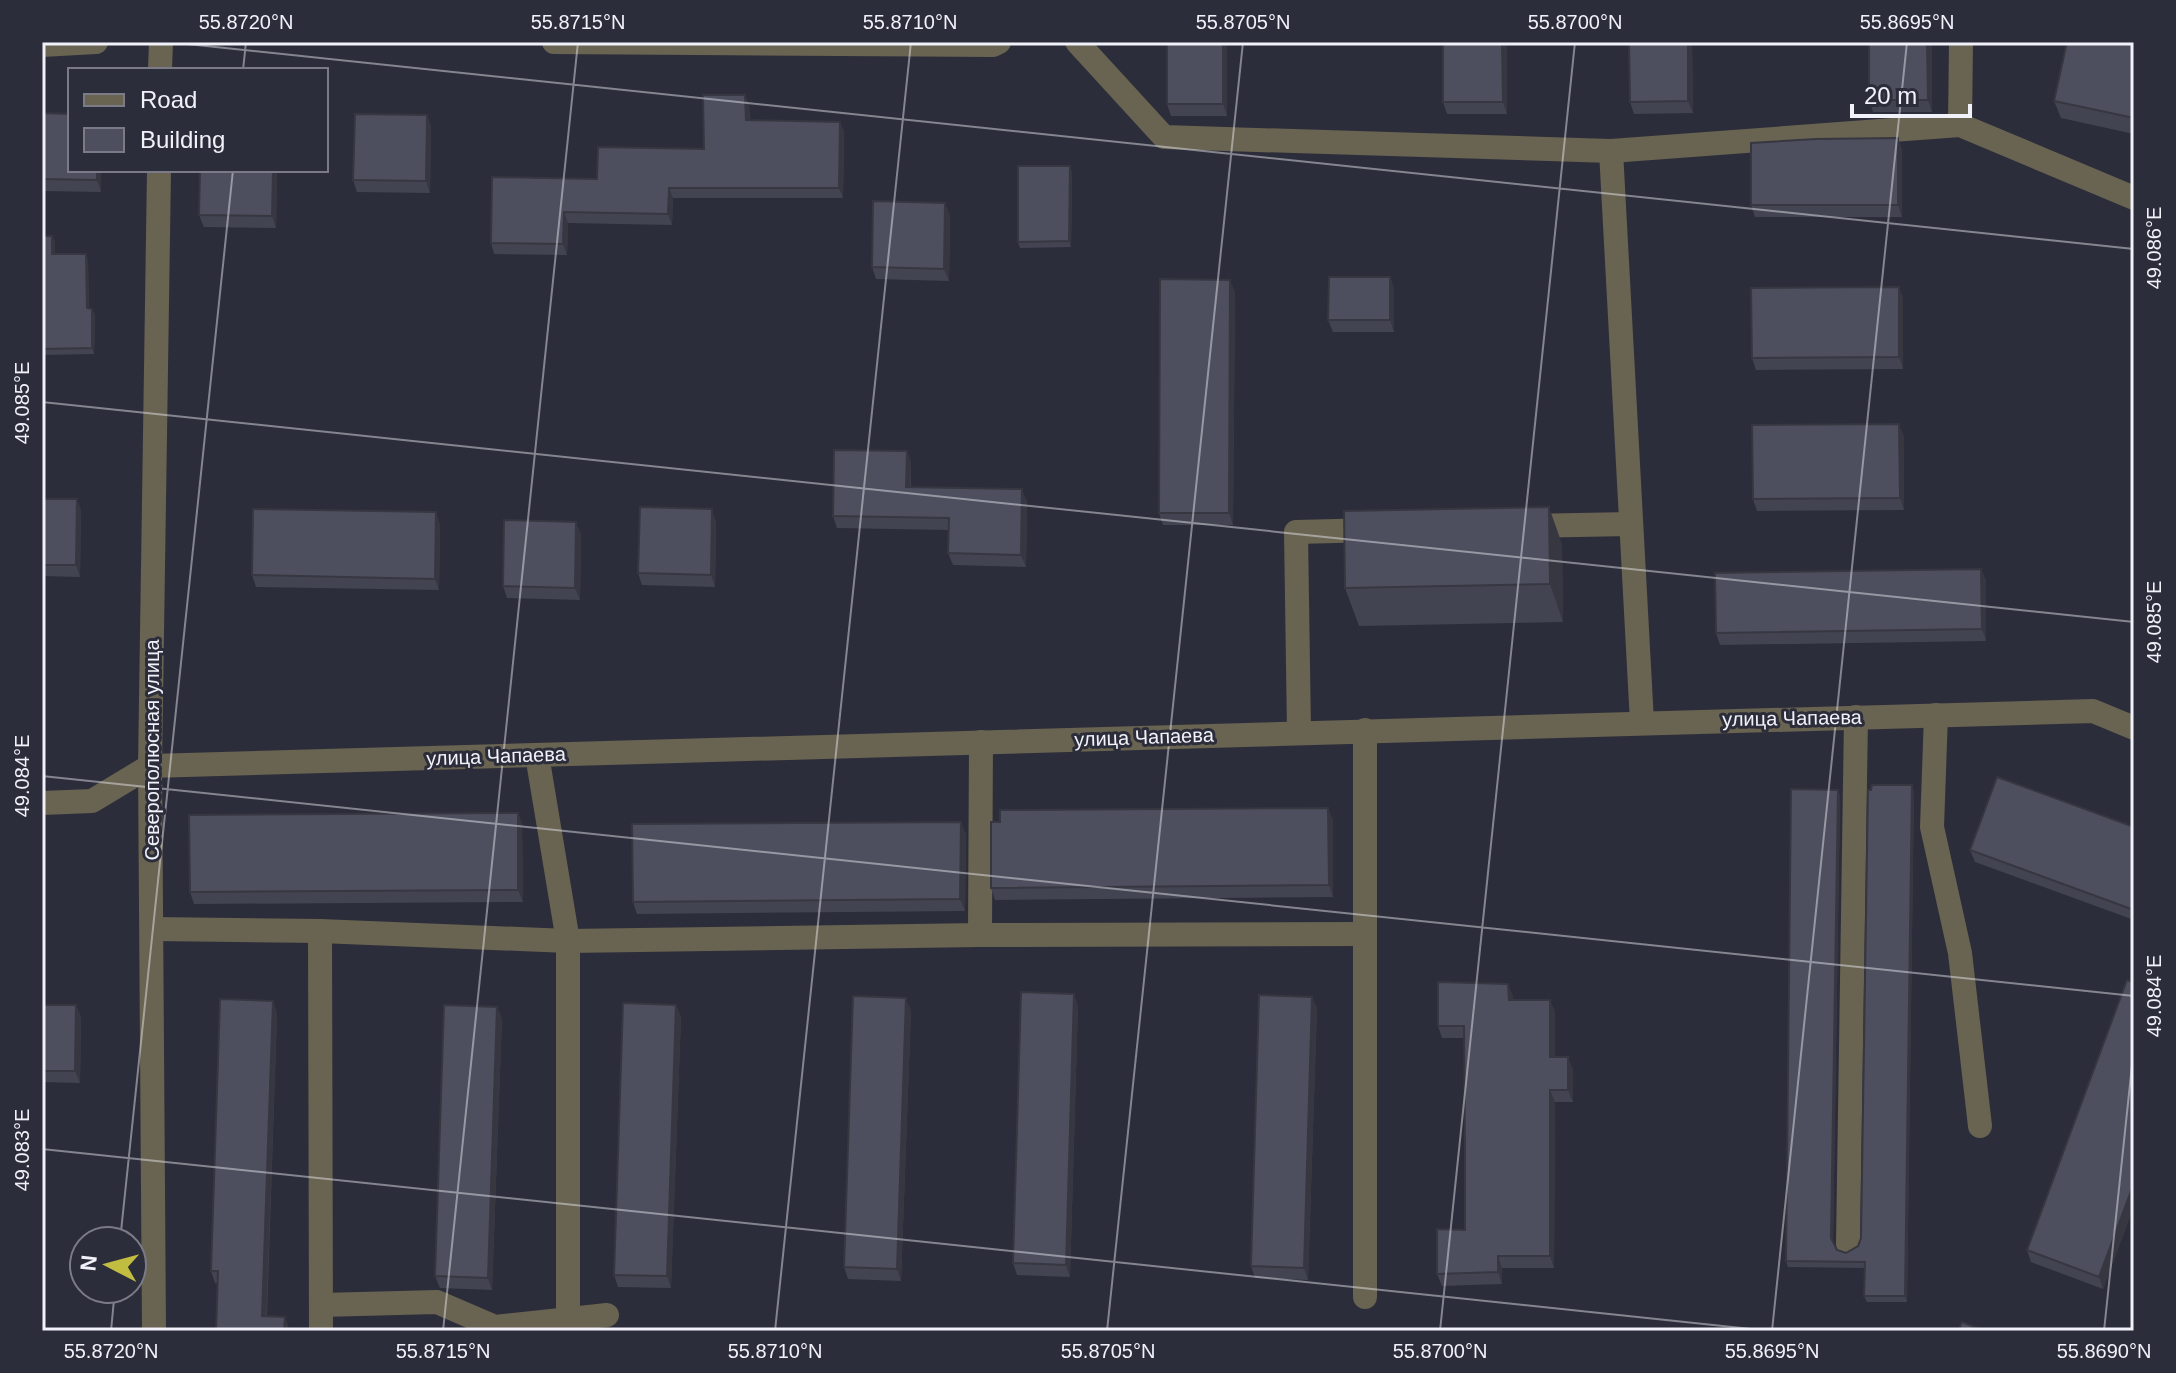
<svg xmlns="http://www.w3.org/2000/svg" width="2176" height="1373" viewBox="0 0 2176 1373" font-family="Arial,sans-serif">
<style>
.lines{fill:none;stroke-linecap:round;stroke-linejoin:round}
.minor{stroke:#696351;stroke-width:24}
.wall{fill:#434451}
.shaded-wall{fill:#373742}
.building{fill:#4e4f5e;stroke:#373742;stroke-width:2}
.ticks{fill:none;stroke:#f0f1f9;stroke-width:2;stroke-opacity:0.45}
.labels{text-anchor:middle;dominant-baseline:central;stroke-width:6;stroke-linejoin:round;paint-order:stroke}
.street-label{font-size:20px;fill:#f0f1f9;stroke:#2c2d3a}
.neatline{fill:none;stroke:#f0f1f9;stroke-width:3}
.ticks-label{font-size:20px;text-anchor:middle;fill:#f0f1f9}
</style>
<rect width="100%" height="100%" fill="#2c2d3a"/>
<g class="lines">
<!-- minor -->
<g class="minor">
<polyline points="554,42 993,45 999,42"/>
<polyline points="1077,42 1164,137 1611,151 1642,722"/>
<polyline points="42,45 96,42"/>
<polyline points="160,70 161,42"/>
<polyline points="1960,125 1961,42"/>
<polyline points="1611,151 1960,125 2134,198"/>
<polyline points="1525,526 1631,524"/>
<polyline points="1936,715 1932,827 1960,953 1980,1126"/>
<polyline points="1365,730 1365,1297"/>
<polyline points="1299,732 1296,532 1376,530"/>
<polyline points="537,755 568,941 568,1319"/>
<polyline points="42,803 92,801 150,766 2093,711 2134,728"/>
<polyline points="152,929 320,931 568,941 980,935 981,742"/>
<polyline points="320,931 321,1331"/>
<polyline points="980,935 1364,934"/>
<polyline points="1848,1244 1856,717"/>
<polyline points="321,1305 437,1302 495,1327 607,1315"/>
<polyline points="154,1331 150,766 159,170"/>
</g>
</g>
<!-- wall -->
<g class="wall">
<polygon points="1227,42 1227,116 1171,116 1167,104"/>
<polygon points="1443,42 1507,42 1507,114 1447,114 1443,102"/>
<polygon points="1692,42 1693,113 1634,114 1630,102"/>
<polygon points="1869,42 1932,42 1932,112 1873,112 1869,100"/>
<polygon points="2134,42 2134,134 2061,118 2054,101"/>
<polygon points="745,95 749,105 750,120 840,122 844,132 843,198 673,198 672,225 568,223 567,255 494,254 491,243 597,179 704,149"/>
<polygon points="42,113 101,170 101,192 42,191"/>
<polygon points="427,115 431,127 430,193 357,192 353,180"/>
<polygon points="1898,138 1902,150 1902,217 1755,217 1751,205"/>
<polygon points="1070,166 1072,173 1071,247 1020,248 1018,242"/>
<polygon points="200,170 277,170 276,228 204,227 199,215"/>
<polygon points="950,215 949,281 876,279 872,267"/>
<polygon points="42,236 52,236 55,242 55,254 86,254 88,260 89,309 95,315 94,354 42,355"/>
<polygon points="1390,277 1394,289 1394,332 1333,332 1328,320"/>
<polygon points="1899,287 1903,299 1903,369 1756,370 1752,358"/>
<polygon points="1235,292 1233,525 1163,525 1159,513"/>
<polygon points="1904,436 1904,510 1757,511 1753,499"/>
<polygon points="907,451 911,463 911,487 1027,501 1026,567 953,565 948,553 949,530 837,528 833,516"/>
<polygon points="42,499 77,499 81,511 80,577 42,576"/>
<polygon points="716,521 715,587 642,585 638,573"/>
<polygon points="440,524 439,590 256,587 252,575"/>
<polygon points="581,534 580,600 507,598 503,586"/>
<polygon points="1562,544 1563,622 1359,626 1345,588"/>
<polygon points="1981,569 1986,581 1986,641 1720,645 1716,633"/>
<polygon points="1838,790 1840,796 1833,1242 1837,1250 1846,1253 1858,1246 1861,1238 1914,791 1907,1302 1867,1302 1864,1296 1865,1268 1788,1267 1786,1261"/>
<polygon points="518,813 522,824 523,902 194,904 190,892"/>
<polygon points="1333,820 1333,897 995,900 991,888"/>
<polygon points="2134,827 2134,920 1975,862 1970,850"/>
<polygon points="966,834 965,911 637,914 633,902"/>
<polygon points="2134,983 2134,1206 2103,1289 2031,1262 2027,1250"/>
<polygon points="1513,996 1513,1000 1550,1000 1555,1012 1555,1057 1573,1069 1573,1102 1555,1102 1554,1268 1502,1268 1502,1284 1442,1286 1437,1274 1465,1230 1464,1038 1442,1038 1438,1026"/>
<polygon points="42,1005 76,1005 81,1017 80,1083 42,1082"/>
<polygon points="676,1005 681,1017 671,1288 618,1287 614,1275"/>
<polygon points="1078,1005 1070,1277 1017,1275 1013,1263"/>
<polygon points="1317,1008 1308,1280 1255,1278 1251,1266"/>
<polygon points="911,1010 901,1281 848,1279 844,1267"/>
<polygon points="277,1013 267,1317 285,1317 289,1329 216,1331 218,1283 215,1283 211,1271"/>
<polygon points="502,1018 492,1290 440,1288 435,1276"/>
</g>
<!-- shaded-wall -->
<g class="shaded-wall">
<polygon points="1223,42 1227,42 1227,116 1223,104"/>
<polygon points="1502,42 1507,42 1507,114 1503,102"/>
<polygon points="1688,42 1692,42 1693,113 1688,101"/>
<polygon points="1927,42 1932,42 1932,112 1928,100"/>
<polygon points="745,95 749,105 750,131 746,120"/>
<polygon points="427,115 431,127 430,193 426,181"/>
<polygon points="840,122 844,132 843,198 839,188"/>
<polygon points="1898,138 1902,150 1902,217 1898,205"/>
<polygon points="1070,166 1072,173 1071,247 1069,241"/>
<polygon points="97,170 101,170 101,192 97,180"/>
<polygon points="273,170 277,170 276,228 272,216"/>
<polygon points="669,188 673,198 672,225 668,214"/>
<polygon points="945,203 950,215 949,281 944,269"/>
<polygon points="564,212 568,223 567,255 563,244"/>
<polygon points="52,236 55,242 55,261 52,254"/>
<polygon points="86,254 88,260 89,315 87,308"/>
<polygon points="1390,277 1394,289 1394,332 1390,320"/>
<polygon points="1230,280 1235,292 1233,525 1229,513"/>
<polygon points="1899,287 1903,299 1903,369 1899,357"/>
<polygon points="92,309 95,315 94,354 92,348"/>
<polygon points="1899,424 1904,436 1904,510 1900,498"/>
<polygon points="907,451 911,463 910,499 906,487"/>
<polygon points="1022,489 1027,501 1026,567 1021,555"/>
<polygon points="77,499 81,511 80,577 76,565"/>
<polygon points="1549,507 1562,544 1563,622 1550,584"/>
<polygon points="712,509 716,521 715,587 711,575"/>
<polygon points="436,512 440,524 439,590 435,579"/>
<polygon points="576,522 581,534 580,600 575,588"/>
<polygon points="1981,569 1986,581 1986,641 1982,629"/>
<polygon points="1912,785 1914,791 1907,1302 1905,1296"/>
<polygon points="1838,790 1840,796 1833,1244 1831,1238"/>
<polygon points="1328,808 1333,820 1333,897 1329,885"/>
<polygon points="518,813 522,824 523,902 518,890"/>
<polygon points="961,822 966,834 965,911 960,899"/>
<polygon points="1508,984 1513,996 1513,1012 1509,1000"/>
<polygon points="1074,994 1078,1005 1070,1277 1066,1265"/>
<polygon points="1312,997 1317,1008 1308,1280 1304,1268"/>
<polygon points="906,998 911,1010 901,1281 897,1269"/>
<polygon points="1550,1000 1555,1012 1555,1069 1550,1057"/>
<polygon points="273,1001 277,1013 266,1328 262,1316"/>
<polygon points="76,1005 81,1017 80,1083 75,1071"/>
<polygon points="676,1005 681,1017 671,1288 667,1276"/>
<polygon points="497,1007 502,1018 492,1290 488,1278"/>
<polygon points="1568,1057 1573,1069 1573,1102 1568,1090"/>
<polygon points="1550,1090 1555,1102 1554,1268 1550,1256"/>
<polygon points="2134,1183 2134,1206 2103,1289 2099,1277"/>
<polygon points="1498,1256 1502,1268 1502,1284 1498,1272"/>
<polygon points="285,1317 289,1329 289,1331 284,1331"/>
</g>
<!-- building -->
<g class="building">
<rect x="1167" y="42" width="56" height="62"/>
<polygon points="1443,42 1502,42 1503,102 1443,102"/>
<polygon points="1629,42 1688,42 1688,101 1630,102"/>
<polygon points="1869,42 1927,42 1928,100 1869,100"/>
<polygon points="2067,42 2134,42 2134,118 2054,101"/>
<polygon points="703,95 745,95 746,120 840,122 839,188 669,188 668,214 564,212 563,244 491,243 492,177 597,179 598,147 704,149"/>
<polygon points="42,113 70,114 70,170 97,170 97,180 42,179"/>
<polygon points="355,114 427,115 426,181 353,180"/>
<polygon points="1898,138 1898,205 1751,205 1751,143 1816,139"/>
<polygon points="1018,166 1070,166 1069,241 1018,242"/>
<polygon points="200,170 273,170 272,216 199,215"/>
<polygon points="873,201 945,203 944,269 872,267"/>
<polygon points="42,236 52,236 52,254 86,254 87,308 92,309 92,348 42,349"/>
<polygon points="1329,277 1390,277 1390,320 1328,320"/>
<polygon points="1160,279 1230,280 1229,513 1159,513"/>
<polygon points="1899,287 1899,357 1752,358 1751,288"/>
<polygon points="1899,424 1900,498 1753,499 1752,425"/>
<polygon points="834,450 907,451 906,487 1022,489 1021,555 948,553 949,518 833,516"/>
<polygon points="42,499 77,499 76,565 42,565"/>
<polygon points="640,507 712,509 711,575 638,573"/>
<polygon points="1549,507 1550,584 1345,588 1344,511"/>
<polygon points="253,509 436,512 435,579 252,575"/>
<polygon points="504,520 576,522 575,588 503,586"/>
<polygon points="1981,569 1982,629 1716,633 1715,573"/>
<polygon points="1997,777 2134,827 2134,910 1970,850"/>
<polygon points="1872,785 1912,785 1905,1296 1864,1296 1865,1262 1786,1261 1791,789 1838,790 1831,1238 1837,1250 1846,1253 1858,1246 1861,1238 1868,790 1871,790"/>
<polygon points="1328,808 1329,885 991,888 991,822 1000,822 1000,810"/>
<polygon points="518,813 518,890 190,892 189,815"/>
<polygon points="961,822 960,899 633,902 632,824"/>
<polygon points="2127,980 2134,983 2134,1183 2099,1277 2027,1250"/>
<polygon points="1438,982 1508,984 1509,1000 1550,1000 1550,1057 1568,1057 1568,1090 1550,1090 1550,1256 1498,1256 1498,1272 1437,1274 1437,1229 1465,1230 1465,1156 1464,1026 1438,1026"/>
<polygon points="1021,992 1074,994 1066,1265 1013,1263"/>
<polygon points="1259,995 1312,997 1304,1268 1251,1266"/>
<polygon points="853,996 906,998 897,1269 844,1267"/>
<polygon points="220,999 273,1001 262,1316 285,1317 284,1331 216,1331 218,1271 211,1271"/>
<polygon points="623,1003 676,1005 667,1276 614,1275"/>
<polygon points="42,1005 76,1005 75,1071 42,1071"/>
<polygon points="444,1005 497,1007 488,1278 435,1276"/>
<polygon points="1962,1322 1984,1331 1958,1331"/>
</g>
<!-- ticks -->
<path class="ticks" d="M168 42 2134 249M243 70 246 42M42 402 2134 622M42 776 2134 996M42 1149 1770 1331M120 1241 233 170M111 1331 115 1289M443 1331 578 42M775 1331 911 42M1107 1331 1243 42M1440 1331 1575 42M1772 1331 1907 42M2104 1331 2134 1046"/>
<g class="labels">
<!-- street labels -->
<g class="street-label">
<text transform="translate(1792 718) rotate(-1)">улица Чапаева</text>
<text transform="translate(1144 737) rotate(-2)">улица Чапаева</text>
<text transform="translate(152 750) rotate(-90)">Северополюсная улица</text>
<text transform="translate(496 756) rotate(-2)">улица Чапаева</text>
</g>
</g>
<!-- border -->
<rect width="2176" height="1373" fill="none" stroke="#2c2d3a" stroke-width="88"/>
<!-- legend -->
<rect x="68" y="68" width="260" height="104" fill="#2c2d3a" stroke="#7a7b86" stroke-width="2"/>
<rect x="84" y="94" width="40" height="12" fill="#696351" stroke="#7a7b86" stroke-width="2"/>
<text x="140" y="108" font-size="24" fill="#f0f1f9">Road</text>
<rect x="84" y="128" width="40" height="24" fill="#4e4f5e" stroke="#7a7b86" stroke-width="2"/>
<text x="140" y="148" font-size="24" fill="#f0f1f9">Building</text>
<!-- north arrow -->
<g transform="translate(108 1265) rotate(276)"><circle r="38" fill="#2c2d3a" stroke="#7a7b86" stroke-width="2"/>
<path d="M0-6L14 30L0 20L-14 30Z" fill="#c1bd40"/>
<text y="-12" font-size="22" font-weight="bold" text-anchor="middle" fill="#f0f1f9">N</text>
</g>
<!-- scale -->
<path d="M1852 104v12h118v-12" fill="none" stroke="#f0f1f9" stroke-width="4"/>
<text x="1864" y="104" font-size="24" fill="#f0f1f9" stroke="#2c2d3a" stroke-width="6" paint-order="stroke">20 m</text>
<rect x="44" y="44" width="2088" height="1285" class="neatline"/>
<g class="ticks-label">
<text x="246" y="29">55.8720°N</text>
<text x="578" y="29">55.8715°N</text>
<text x="910" y="29">55.8710°N</text>
<text x="1243" y="29">55.8705°N</text>
<text x="1575" y="29">55.8700°N</text>
<text x="1907" y="29">55.8695°N</text>
<text transform="translate(2154 248) rotate(-90)" y="7">49.086°E</text>
<text transform="translate(22 403) rotate(-90)" y="7">49.085°E</text>
<text transform="translate(2154 622) rotate(-90)" y="7">49.085°E</text>
<text transform="translate(22 776) rotate(-90)" y="7">49.084°E</text>
<text transform="translate(2154 996) rotate(-90)" y="7">49.084°E</text>
<text transform="translate(22 1150) rotate(-90)" y="7">49.083°E</text>
<text x="111" y="1358">55.8720°N</text>
<text x="443" y="1358">55.8715°N</text>
<text x="775" y="1358">55.8710°N</text>
<text x="1108" y="1358">55.8705°N</text>
<text x="1440" y="1358">55.8700°N</text>
<text x="1772" y="1358">55.8695°N</text>
<text x="2104" y="1358">55.8690°N</text>
</g>
</svg>
